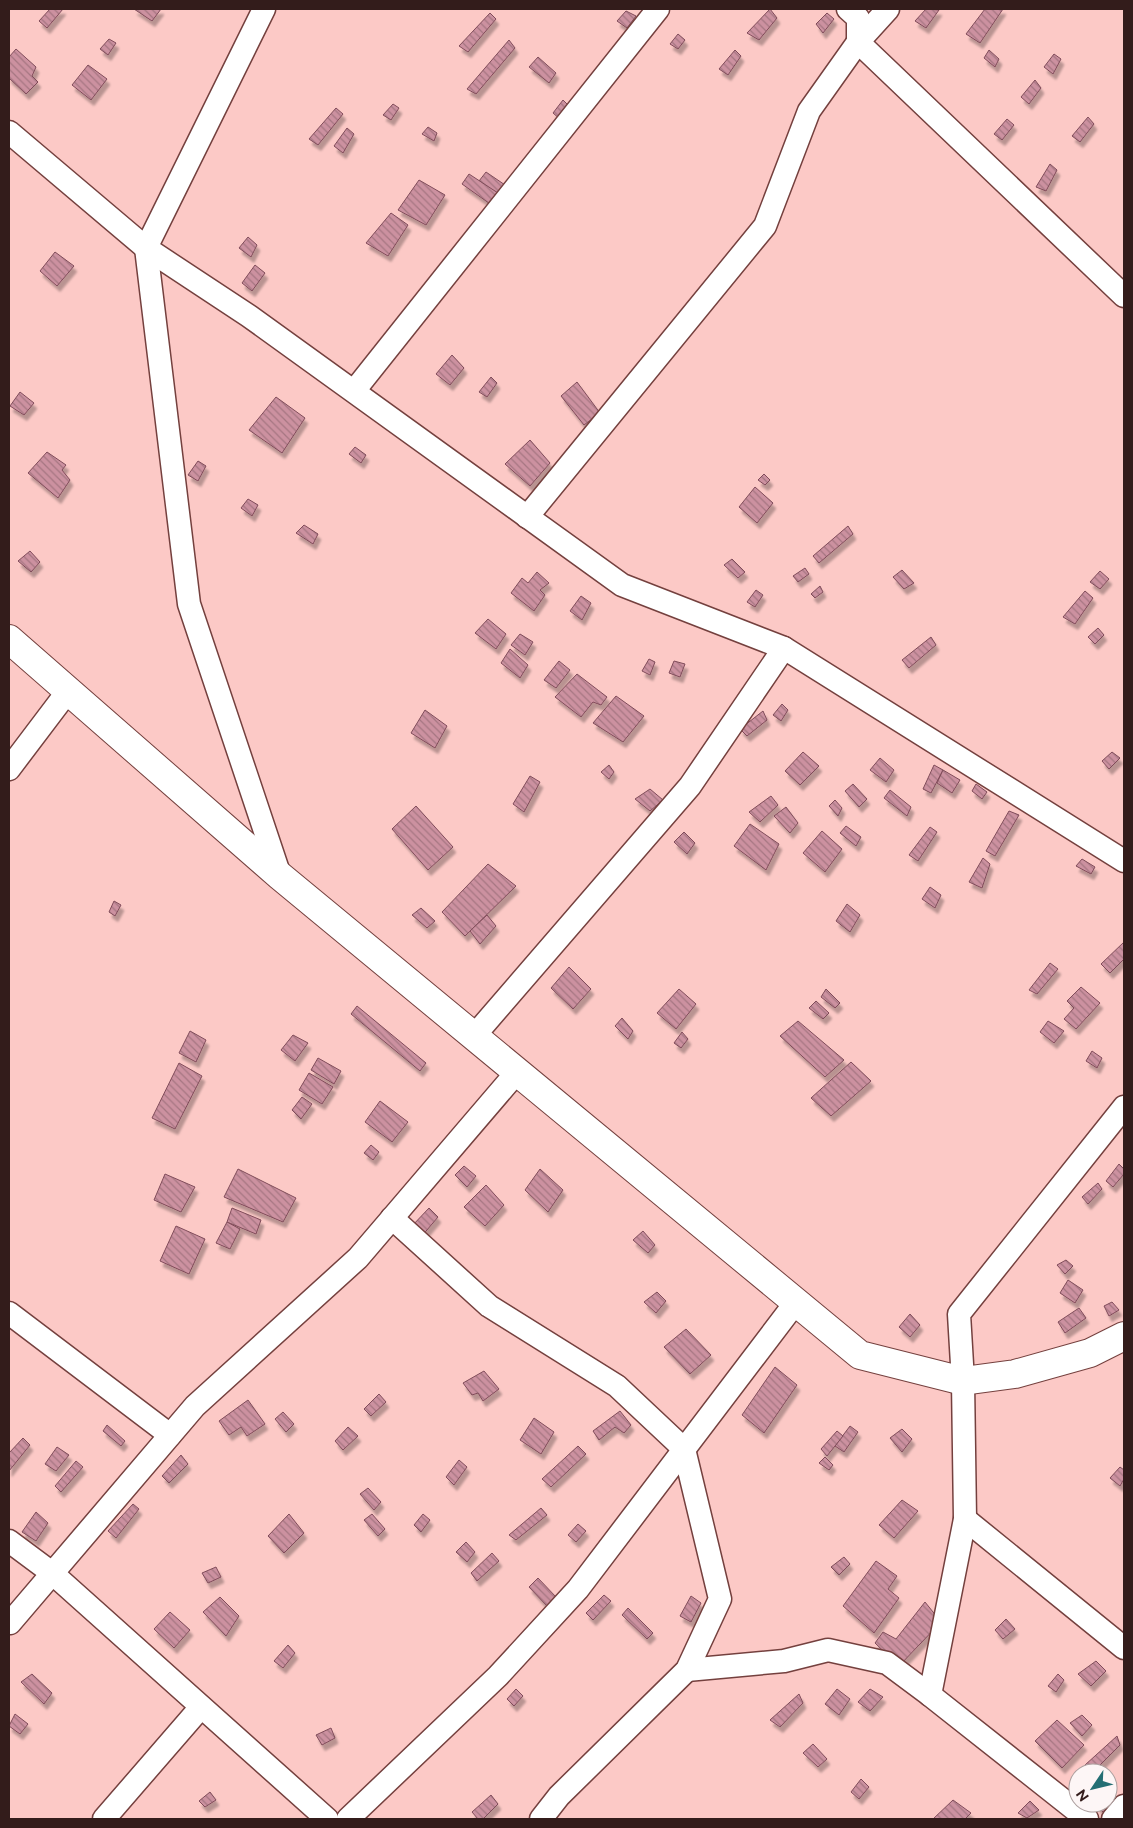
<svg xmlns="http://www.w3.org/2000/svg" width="1133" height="1828" viewBox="0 0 1133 1828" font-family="Raleway,sans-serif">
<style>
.building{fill:url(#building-back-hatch);stroke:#804c5a;filter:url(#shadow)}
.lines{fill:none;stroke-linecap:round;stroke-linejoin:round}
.minor-casing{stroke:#74403e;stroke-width:25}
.major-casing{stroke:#74403e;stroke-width:30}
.minor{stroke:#fff;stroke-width:22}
.major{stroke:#fff;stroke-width:28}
</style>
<defs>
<pattern id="building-back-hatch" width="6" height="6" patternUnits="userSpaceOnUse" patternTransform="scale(1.25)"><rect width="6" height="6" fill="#cc91a0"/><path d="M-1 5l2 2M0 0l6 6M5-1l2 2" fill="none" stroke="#a67682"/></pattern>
<filter id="shadow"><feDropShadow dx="3" dy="5.5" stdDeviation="1" flood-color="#0004"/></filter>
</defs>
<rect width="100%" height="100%" fill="#fcc9c6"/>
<!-- building -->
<g class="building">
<polygon points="50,9 63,9 47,28 39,21"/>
<polygon points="134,9 161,9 152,21"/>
<polygon points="770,9 777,18 759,40 747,33"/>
<polygon points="926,9 939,10 926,28 915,21"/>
<polygon points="985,9 1003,9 980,43 966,34"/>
<polygon points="626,11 636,16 627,28 617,21"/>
<polygon points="490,13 496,19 468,52 459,46"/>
<polygon points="827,13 834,19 823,33 816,24"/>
<polygon points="678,34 685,40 678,49 670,44"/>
<polygon points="109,39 116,43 108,55 100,49"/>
<polygon points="509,40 515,48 476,94 467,89"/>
<polygon points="16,49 36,67 32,76 38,82 26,94 9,78 9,57"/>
<polygon points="735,50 741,56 728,75 719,69"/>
<polygon points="989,50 999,59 995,67 984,58"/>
<polygon points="1054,54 1061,59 1053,74 1044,67"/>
<polygon points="538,57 556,73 549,83 529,67"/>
<polygon points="88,65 107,79 91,100 72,85"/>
<polygon points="1035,80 1041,88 1029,104 1021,97"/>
<polygon points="563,100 570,107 561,120 553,113"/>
<polygon points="393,104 399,108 391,120 383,115"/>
<polygon points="336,108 343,114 318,145 309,139"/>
<polygon points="1088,117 1094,124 1080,142 1072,136"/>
<polygon points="1007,119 1014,125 1002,140 994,134"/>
<polygon points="428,127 437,133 434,141 422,134"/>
<polygon points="347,128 354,134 343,153 334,146"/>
<polygon points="1050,164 1057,170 1046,191 1036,187"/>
<polygon points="486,172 508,187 502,197 479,181"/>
<polygon points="469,174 498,193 493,206 462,184"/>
<polygon points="419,180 445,195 426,225 398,210"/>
<polygon points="391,213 408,225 388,256 366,243"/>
<polygon points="248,237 257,245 251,257 239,248"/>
<polygon points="55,252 74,266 57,286 40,271"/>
<polygon points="255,265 265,273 252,291 242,283"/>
<polygon points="452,355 464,368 450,385 436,374"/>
<polygon points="491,377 497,383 487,397 479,392"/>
<polygon points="577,382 600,413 584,425 561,396"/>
<polygon points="20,392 34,403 24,415 10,406"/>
<polygon points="276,397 305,418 282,453 249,430"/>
<polygon points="530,440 550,463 530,486 505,464"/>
<polygon points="355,447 366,455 361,463 349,454"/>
<polygon points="47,452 66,465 62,470 70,480 58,498 28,473"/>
<polygon points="198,461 206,466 198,481 188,475"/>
<polygon points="764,474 770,480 765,485 758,480"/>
<polygon points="755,487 773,503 757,523 739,507"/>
<polygon points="248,499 258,505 252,516 241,508"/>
<polygon points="304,525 318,534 313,544 296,533"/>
<polygon points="848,526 853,534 819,563 813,556"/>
<polygon points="30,551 40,562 31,572 18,561"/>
<polygon points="732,559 745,572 738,578 724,565"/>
<polygon points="805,568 809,574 798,582 793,576"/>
<polygon points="902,570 914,583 904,589 893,577"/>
<polygon points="1100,571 1109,579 1100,589 1090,582"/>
<polygon points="537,572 549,583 540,590 545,595 534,611 511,593 522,578 528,583"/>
<polygon points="820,586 823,592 815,598 811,594"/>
<polygon points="756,590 763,595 755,607 747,602"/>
<polygon points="1085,591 1093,598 1075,624 1063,617"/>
<polygon points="581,596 591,603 582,620 570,611"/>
<polygon points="488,619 506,634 496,649 475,633"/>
<polygon points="1098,628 1104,635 1095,644 1088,637"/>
<polygon points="520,634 533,642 525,655 511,645"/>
<polygon points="931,637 936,645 909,668 902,660"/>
<polygon points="510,649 528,665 520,678 501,663"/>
<polygon points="649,659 655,662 650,675 642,671"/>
<polygon points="559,661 570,670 556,688 544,680"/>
<polygon points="674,661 685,664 680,677 669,673"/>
<polygon points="577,674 607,697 601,705 593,702 581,717 555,697"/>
<polygon points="616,696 644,716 623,742 593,723"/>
<polygon points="782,704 788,710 781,721 773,715"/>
<polygon points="425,710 447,726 435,748 411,733"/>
<polygon points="763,711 767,720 747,736 740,729"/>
<polygon points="803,752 819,766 800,785 785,771"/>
<polygon points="1112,752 1120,758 1109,769 1102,761"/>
<polygon points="880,758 894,770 886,782 870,770"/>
<polygon points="609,765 614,772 609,779 601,772"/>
<polygon points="934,765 943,770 931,793 923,789"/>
<polygon points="943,770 960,780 952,793 937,783"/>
<polygon points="530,776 540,782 524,812 513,804"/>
<polygon points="853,784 867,799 859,807 845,791"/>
<polygon points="976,784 987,792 982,799 972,791"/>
<polygon points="650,789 663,800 650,811 635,799"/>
<polygon points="890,790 911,807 907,816 884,798"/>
<polygon points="771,796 778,805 760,822 749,812"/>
<polygon points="835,800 842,808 838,816 829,806"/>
<polygon points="416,806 453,847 428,870 392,829"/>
<polygon points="786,807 798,823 790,833 774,816"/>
<polygon points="1009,811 1019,815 995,856 986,851"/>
<polygon points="750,824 779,844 766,870 734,846"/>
<polygon points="846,826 861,837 856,846 840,833"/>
<polygon points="930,827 937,832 918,861 909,855"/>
<polygon points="822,831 842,849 825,872 803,853"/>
<polygon points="684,832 695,843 687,854 674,842"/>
<polygon points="983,858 990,864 982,888 969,882"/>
<polygon points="1082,859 1095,867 1091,874 1076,866"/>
<polygon points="488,864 516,886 465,936 442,912"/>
<polygon points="930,887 941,895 935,908 922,899"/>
<polygon points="114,901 121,905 115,916 109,912"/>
<polygon points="847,904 860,915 850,932 836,921"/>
<polygon points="421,908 435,921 427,928 412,915"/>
<polygon points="487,915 496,926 480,944 470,931"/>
<polygon points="1124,942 1124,959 1110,973 1101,964"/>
<polygon points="1050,963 1058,969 1037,994 1029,990"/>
<polygon points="569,967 591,989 573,1009 551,988"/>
<polygon points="1081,987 1100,1003 1076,1029 1064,1019 1074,1008 1067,1001"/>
<polygon points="679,989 696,1004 676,1029 657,1013"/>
<polygon points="826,989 840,1003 835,1008 821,997"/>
<polygon points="816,1001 829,1013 823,1019 809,1008"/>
<polygon points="357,1006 426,1063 420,1071 351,1014"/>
<polygon points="622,1018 633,1031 628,1039 615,1026"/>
<polygon points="798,1021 844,1060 825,1077 780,1036"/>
<polygon points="1048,1021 1064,1031 1054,1043 1040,1032"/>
<polygon points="190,1031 206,1040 196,1062 179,1053"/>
<polygon points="682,1032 688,1039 681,1048 674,1043"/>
<polygon points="293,1035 308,1043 295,1061 281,1050"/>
<polygon points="1092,1051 1102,1058 1097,1068 1086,1061"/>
<polygon points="318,1058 341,1071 334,1084 311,1070"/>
<polygon points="851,1062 871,1081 831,1116 811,1098"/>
<polygon points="179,1063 202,1076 175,1129 152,1118"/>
<polygon points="309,1073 333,1087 322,1104 299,1090"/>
<polygon points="302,1097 312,1104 301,1119 292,1110"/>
<polygon points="380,1101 408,1122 392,1142 365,1122"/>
<polygon points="371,1145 379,1152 373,1160 364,1153"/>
<polygon points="1119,1164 1124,1169 1124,1174 1113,1187 1106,1181"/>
<polygon points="464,1166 476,1176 467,1187 455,1175"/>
<polygon points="238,1169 296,1198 283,1222 224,1197"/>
<polygon points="540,1169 563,1190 548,1212 525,1190"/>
<polygon points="165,1174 195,1187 181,1212 154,1200"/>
<polygon points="1098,1183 1102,1189 1088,1204 1082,1197"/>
<polygon points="486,1185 504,1205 485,1226 464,1207"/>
<polygon points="232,1208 261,1220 256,1234 227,1222"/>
<polygon points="429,1208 438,1217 421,1237 411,1227"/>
<polygon points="227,1222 240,1229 230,1249 216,1243"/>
<polygon points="176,1226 205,1239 189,1274 160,1261"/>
<polygon points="643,1231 655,1245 648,1253 633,1240"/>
<polygon points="1066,1260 1073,1266 1065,1274 1057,1265"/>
<polygon points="1068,1280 1083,1290 1075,1303 1060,1293"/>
<polygon points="657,1292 666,1301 656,1313 644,1302"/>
<polygon points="1112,1302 1119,1310 1109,1316 1104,1306"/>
<polygon points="1079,1308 1086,1318 1065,1333 1058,1322"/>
<polygon points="910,1314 920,1325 910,1337 899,1327"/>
<polygon points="686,1329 711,1355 690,1374 664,1347"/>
<polygon points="775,1367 797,1385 764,1433 742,1415"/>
<polygon points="484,1371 499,1389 483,1401 478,1393 472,1395 463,1383"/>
<polygon points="379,1394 386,1402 371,1416 364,1409"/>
<polygon points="248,1400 265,1424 247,1436 241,1427 229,1435 219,1421"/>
<polygon points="620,1411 631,1425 624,1433 615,1427 599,1440 593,1431"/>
<polygon points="283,1412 294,1424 286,1432 275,1419"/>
<polygon points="534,1418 554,1432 541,1454 520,1440"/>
<polygon points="107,1425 125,1441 121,1446 103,1431"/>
<polygon points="850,1426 858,1432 844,1452 835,1446"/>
<polygon points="348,1427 358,1436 343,1450 335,1441"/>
<polygon points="902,1429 912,1439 902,1452 890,1438"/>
<polygon points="837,1431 843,1436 827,1456 821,1449"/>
<polygon points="23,1438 30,1445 9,1471 9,1453"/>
<polygon points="578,1446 586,1454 551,1487 542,1479"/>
<polygon points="57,1447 69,1455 56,1471 45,1464"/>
<polygon points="181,1455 188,1464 169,1483 162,1476"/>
<polygon points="825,1457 833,1465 829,1470 819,1463"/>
<polygon points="459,1460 467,1467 454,1485 446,1477"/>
<polygon points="76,1461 83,1467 61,1492 55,1486"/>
<polygon points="1120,1467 1124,1470 1124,1479 1120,1486 1110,1478"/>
<polygon points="368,1488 381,1502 374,1510 360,1494"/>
<polygon points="902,1500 918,1511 894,1538 879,1525"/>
<polygon points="133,1504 139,1509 116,1538 108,1531"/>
<polygon points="541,1508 547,1515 516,1540 509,1535"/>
<polygon points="36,1512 48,1523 36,1541 22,1532"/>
<polygon points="289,1514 304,1533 284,1553 268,1536"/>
<polygon points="372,1514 385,1529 378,1536 364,1520"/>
<polygon points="423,1514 430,1520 421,1532 414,1525"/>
<polygon points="578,1524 586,1531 576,1542 568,1535"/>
<polygon points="466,1542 475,1552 467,1562 456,1552"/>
<polygon points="492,1553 499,1561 477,1581 471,1573"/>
<polygon points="844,1557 850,1564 839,1575 831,1567"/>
<polygon points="876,1561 897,1576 888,1589 899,1598 874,1633 843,1606"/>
<polygon points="216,1567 221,1577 208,1583 202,1573"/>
<polygon points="538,1578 556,1597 547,1606 529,1587"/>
<polygon points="604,1595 611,1601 593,1620 586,1613"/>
<polygon points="691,1596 701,1603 691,1622 680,1616"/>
<polygon points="220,1597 239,1616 226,1636 203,1612"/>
<polygon points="925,1602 941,1622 899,1666 875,1643 883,1632 896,1639"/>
<polygon points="628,1608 653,1633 647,1639 622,1615"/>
<polygon points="170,1612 190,1630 174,1648 154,1629"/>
<polygon points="1006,1619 1015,1629 1003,1639 995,1630"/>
<polygon points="288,1645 295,1653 283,1668 274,1661"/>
<polygon points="1096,1661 1106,1671 1091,1686 1078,1674"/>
<polygon points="32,1674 52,1693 44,1704 21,1682"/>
<polygon points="1058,1674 1064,1680 1056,1692 1048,1686"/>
<polygon points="516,1689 523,1696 514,1706 507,1699"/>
<polygon points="837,1689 850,1699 839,1715 825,1704"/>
<polygon points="870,1689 883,1697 870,1711 858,1702"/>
<polygon points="799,1694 803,1703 780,1727 770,1720"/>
<polygon points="15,1714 28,1724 20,1734 9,1726"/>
<polygon points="1082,1715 1092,1725 1082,1736 1070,1723"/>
<polygon points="1057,1720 1084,1745 1062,1768 1035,1741"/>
<polygon points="331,1728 335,1738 322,1745 316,1735"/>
<polygon points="1117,1736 1120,1745 1093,1772 1085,1765"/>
<polygon points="813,1744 827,1759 818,1767 803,1753"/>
<polygon points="861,1779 869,1787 859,1799 851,1792"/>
<polygon points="210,1792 216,1800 205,1807 199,1801"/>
<polygon points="491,1795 498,1804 483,1819 478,1819 472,1812"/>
<polygon points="953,1800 971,1813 965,1819 933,1819"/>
<polygon points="1030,1801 1039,1810 1027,1818 1018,1813"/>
<polygon points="1108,1801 1118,1810 1110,1819 1094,1803 1108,1803"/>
</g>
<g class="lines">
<!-- minor casing -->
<g class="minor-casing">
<g id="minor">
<polyline points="264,9 146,248 189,604 280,876"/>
<polyline points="848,9 858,18 858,42 1124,296"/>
<polyline points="9,132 146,248 249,316 622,585 784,648 1124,861"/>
<polyline points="354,391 658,9"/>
<polyline points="527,517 765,226 809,111 858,42 888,9"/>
<polyline points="9,769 68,691"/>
<polyline points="474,1036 690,786 784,648"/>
<polyline points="392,1218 489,1306 617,1386 684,1449 720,1599 687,1670 559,1796 541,1819"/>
<polyline points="9,1313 170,1435"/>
<polyline points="965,1519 1124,1648"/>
<polyline points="9,1541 52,1573 327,1819"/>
<polyline points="10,1623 195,1406 358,1258 517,1072"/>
<polyline points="687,1670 784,1661 828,1650 887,1663 930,1695 1087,1819"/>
<polyline points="930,1695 965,1519 963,1381 959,1314 1124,1107"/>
<polyline points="104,1819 201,1707"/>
<polyline points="348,1819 498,1676 578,1589 796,1302"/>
<polyline points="1113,1819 1124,1806"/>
</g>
</g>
<!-- major casing -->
<g class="major-casing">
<polyline id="major" points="9,639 280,876 860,1355 963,1381 1015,1374 1090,1353 1124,1336"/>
</g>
<!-- minor -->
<use href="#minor" class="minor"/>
<!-- major -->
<use href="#major" class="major"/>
</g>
<!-- border -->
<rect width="1133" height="1828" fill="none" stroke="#331c1b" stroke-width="20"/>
<!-- north arrow -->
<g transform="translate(1093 1788) rotate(235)"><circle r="24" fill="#fdf6f6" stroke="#ac9f9e"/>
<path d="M0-4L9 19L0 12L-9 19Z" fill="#246f74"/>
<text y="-8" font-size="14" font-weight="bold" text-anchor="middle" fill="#331c1b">N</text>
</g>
</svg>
